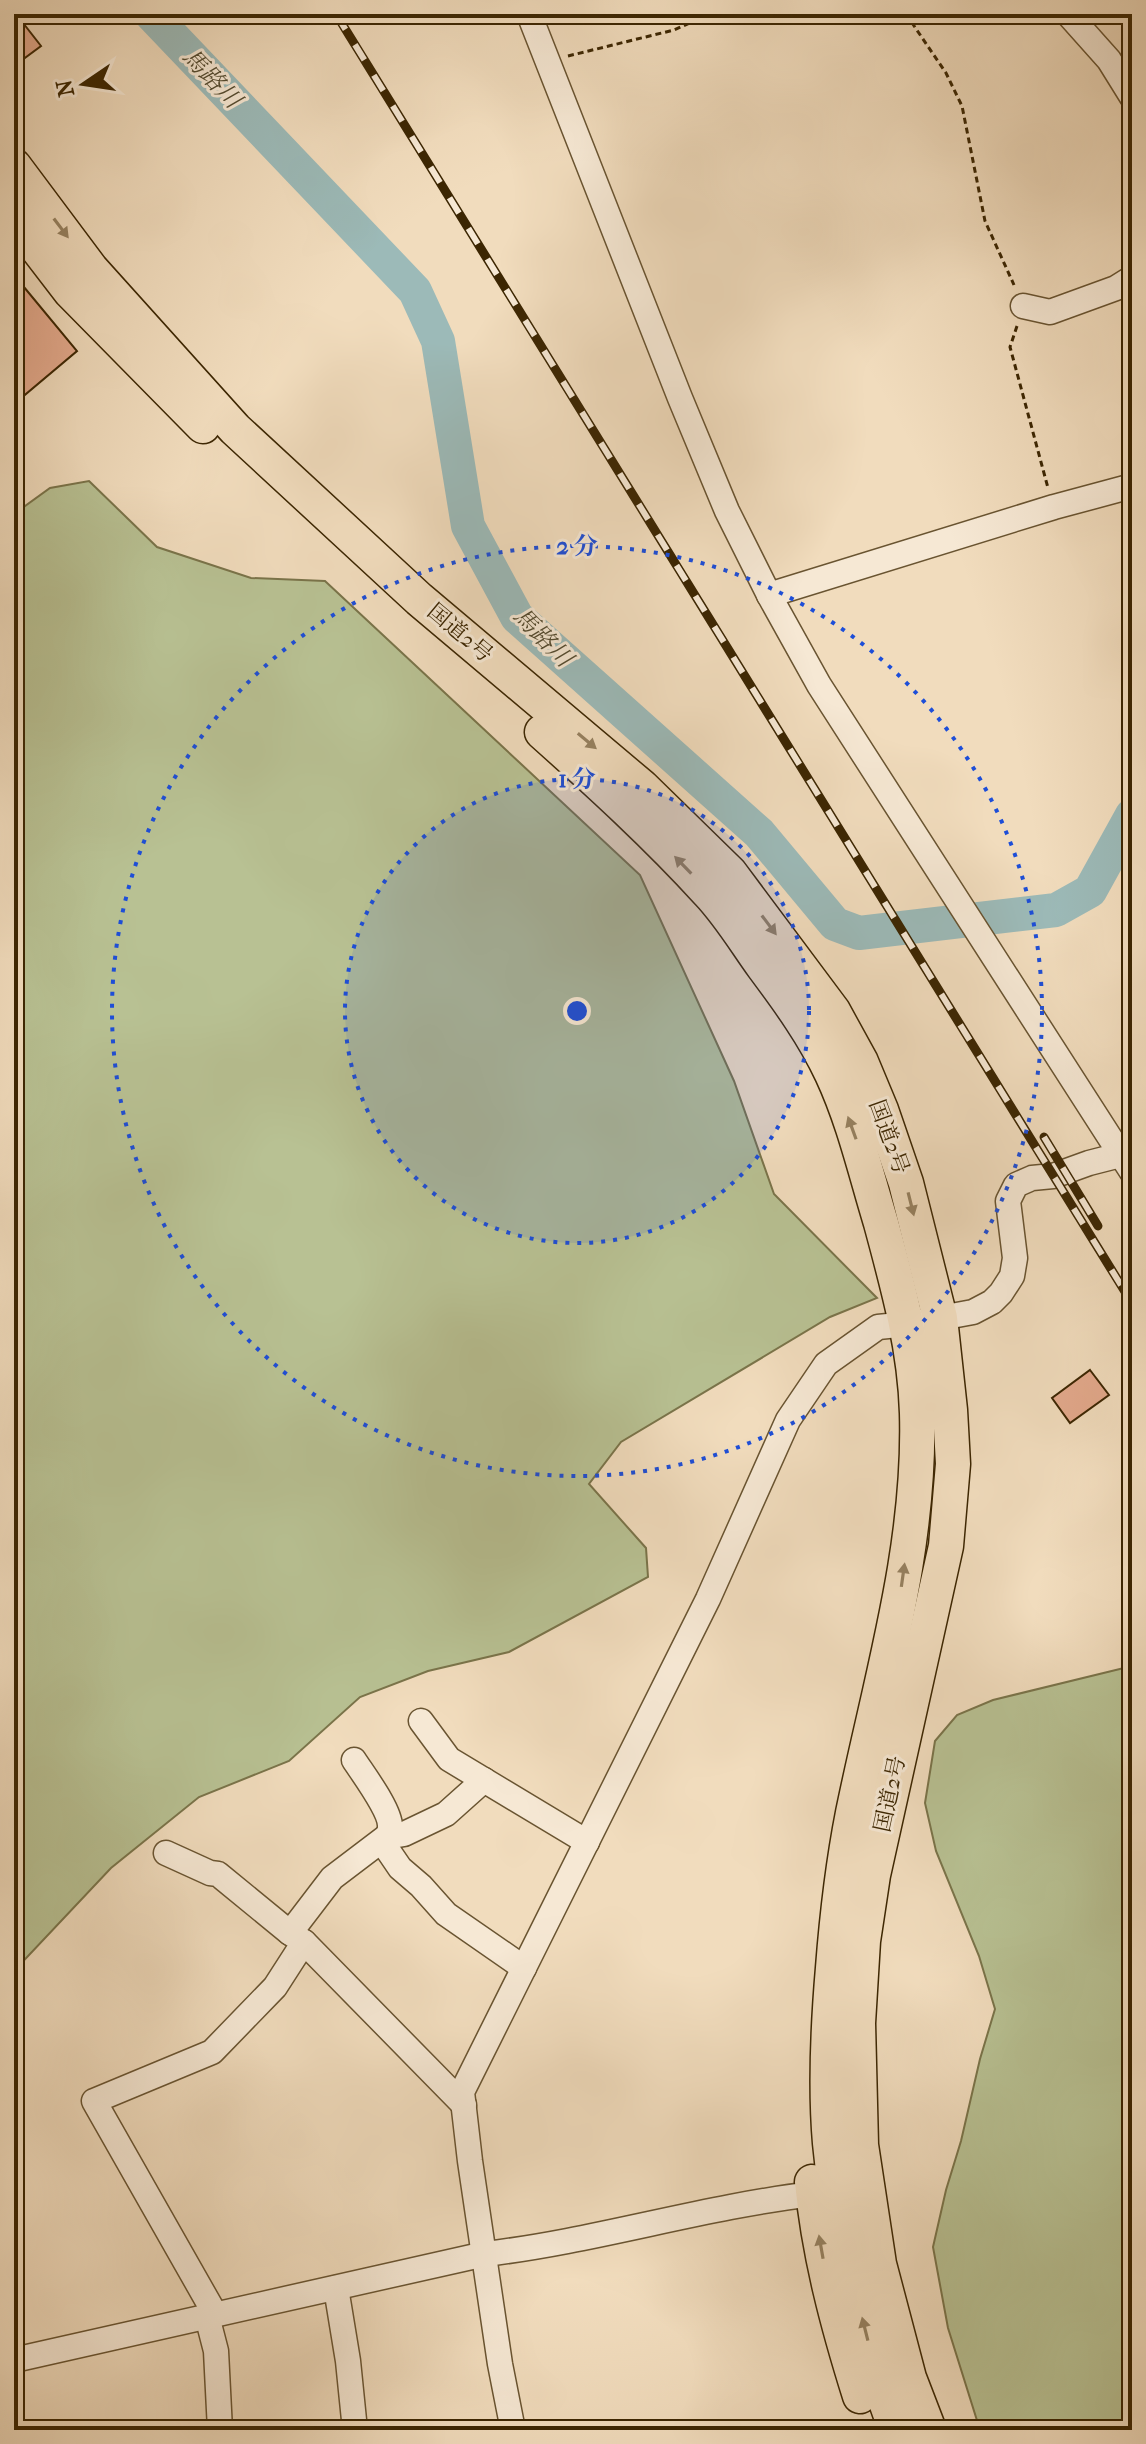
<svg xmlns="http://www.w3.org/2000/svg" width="1146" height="2444" viewBox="0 0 1146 2444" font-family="'IM FELL French Canon','Noto Serif JP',serif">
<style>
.green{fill:#b8c193;stroke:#7a744a;stroke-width:2}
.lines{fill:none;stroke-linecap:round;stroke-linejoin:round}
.river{stroke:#9cbab8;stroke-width:34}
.building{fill:#e4aa8d;stroke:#3c2602;stroke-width:2}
.minor-casing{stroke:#695431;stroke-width:27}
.highway-casing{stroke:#3c2602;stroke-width:37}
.path{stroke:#3c2602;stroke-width:3;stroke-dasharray:6 4;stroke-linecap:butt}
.minor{stroke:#f6e8d4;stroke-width:24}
.highway{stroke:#f1dcbd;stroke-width:34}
.rail-casing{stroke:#3c2602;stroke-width:9}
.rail{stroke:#f6e8d4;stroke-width:6;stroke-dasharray:18;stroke-linecap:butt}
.oneway{fill:#968160}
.ring{fill:none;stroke:#1d4ed8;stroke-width:4;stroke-dasharray:4 8}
.labels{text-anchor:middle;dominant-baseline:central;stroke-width:6;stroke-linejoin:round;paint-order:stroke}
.street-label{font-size:22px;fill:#3c2602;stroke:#f6e8d4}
.water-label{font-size:24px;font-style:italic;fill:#544b30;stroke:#f6e8d4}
.centre{fill:#1d4ed8;stroke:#f6e8d4;stroke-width:4}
.ring-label{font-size:24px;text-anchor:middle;font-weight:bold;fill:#1d4ed8;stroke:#f6e8d4;stroke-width:6;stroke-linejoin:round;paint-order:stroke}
</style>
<rect width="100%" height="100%" fill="#f1dcbd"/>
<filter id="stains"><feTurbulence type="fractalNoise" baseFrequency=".0025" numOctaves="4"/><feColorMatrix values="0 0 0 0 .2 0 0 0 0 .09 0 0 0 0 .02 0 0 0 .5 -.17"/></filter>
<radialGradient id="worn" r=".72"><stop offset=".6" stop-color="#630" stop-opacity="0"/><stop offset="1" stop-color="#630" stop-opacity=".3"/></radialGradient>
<!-- green -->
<g class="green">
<polygon points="89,481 157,547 251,578 325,581 640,875 734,1081 774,1194 877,1298 830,1317 621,1442 589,1484 646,1548 648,1577 509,1652 428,1671 360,1697 289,1761 199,1797 111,1868 14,1971 14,514 50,488"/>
<polygon points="1128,1667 1132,1667 1132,2430 980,2430 948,2328 933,2247 946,2190 961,2141 980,2059 995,2009 979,1956 936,1851 925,1803 935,1741 957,1715 993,1700"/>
</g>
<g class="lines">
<!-- river -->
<polyline class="river" points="151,14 415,291 438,341 468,526 517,617 759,833 835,924 859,933 1056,910 1090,891 1132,815"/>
</g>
<!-- building -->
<g class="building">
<polygon points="14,14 16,14 41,46 14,66"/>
<polygon points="14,275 77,351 14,404"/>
<polygon points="1090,1370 1109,1395 1070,1423 1052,1398"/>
</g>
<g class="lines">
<!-- minor casing -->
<g class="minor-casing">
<g id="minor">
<polyline points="529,14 680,398 727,511 769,595 819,685 1132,1172"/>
<polyline points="1068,14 1109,60 1132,97"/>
<polyline points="1023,306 1050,312 1116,288 1132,278"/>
<polyline points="769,595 1054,507 1132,486"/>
<polyline points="421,1721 449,1759 587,1842"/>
<path d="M354 1760C363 1774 391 1811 390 1827 390 1833 386 1839 385 1846L400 1868 421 1886 446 1914 524 1968"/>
<polyline points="166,1853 210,1873 218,1874 290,1933"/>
<polyline points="304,1942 464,2105"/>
<polyline points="336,2288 348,2361 355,2430"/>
<polyline points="215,2314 94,2101 212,2052 275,1987 304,1942 290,1933 332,1878 386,1837 404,1834 446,1814 484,1780"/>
<polyline points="207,2316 216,2351 220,2430"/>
<path d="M14 2360 485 2254C596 2241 702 2207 813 2194"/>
<polyline points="513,2430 500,2364 470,2161 462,2092 708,1599 788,1420 826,1364 878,1327 908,1324 973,1312 992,1302 1001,1293 1012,1276 1015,1258 1008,1201 1016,1185 1032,1178 1053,1176 1089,1163 1132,1152"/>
</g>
</g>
<!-- highway casing -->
<g class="highway-casing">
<g id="highway">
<polyline points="14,166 91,269 235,429 419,599 642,787 730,873 833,1011 861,1062 881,1110 906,1183 940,1318 950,1410 953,1464 946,1546 873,1875 863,1941 858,2023 861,2145 879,2264 909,2378 929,2430"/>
<polyline points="14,218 70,291 203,426"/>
<path d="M542 732C599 783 656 835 708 892 729 914 745 941 763 966 789 1001 814 1035 832 1074 854 1121 866 1174 881 1223 898 1286 915 1347 917 1413 921 1549 880 1681 853 1813 843 1864 837 1916 833 1968 828 2026 825 2085 830 2143 839 2240 862 2339 896 2430"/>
<path d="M812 2182C819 2255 838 2326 860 2396"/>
</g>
</g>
<!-- path -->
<g class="path">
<polyline points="906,14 946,73 962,106 985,221 1014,285"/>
<polyline points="568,56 674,30 710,14"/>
<polyline points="1017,326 1010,347 1048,488"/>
</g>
<!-- minor -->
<use href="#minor" class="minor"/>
<!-- highway -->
<use href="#highway" class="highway"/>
<!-- rail casing -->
<g class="rail-casing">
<g id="rail">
<polyline points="336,14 1132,1303"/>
<polyline points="1044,1137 1098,1226"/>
</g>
</g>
<!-- rail -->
<use href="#rail" class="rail"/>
</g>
<!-- one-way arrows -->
<defs><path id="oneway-solid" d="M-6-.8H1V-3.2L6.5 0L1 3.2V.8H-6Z" transform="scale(2)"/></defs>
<g class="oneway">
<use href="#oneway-solid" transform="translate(61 228) rotate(53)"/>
<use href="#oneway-solid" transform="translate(587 741) rotate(40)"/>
<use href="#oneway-solid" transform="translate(683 865) rotate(-134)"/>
<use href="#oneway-solid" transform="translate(769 925) rotate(53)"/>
<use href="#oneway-solid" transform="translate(852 1128) rotate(-110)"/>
<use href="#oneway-solid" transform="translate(911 1204) rotate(76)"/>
<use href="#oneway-solid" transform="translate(903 1575) rotate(-82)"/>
<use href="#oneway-solid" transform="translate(821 2247) rotate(-100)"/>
<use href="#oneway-solid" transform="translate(865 2329) rotate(-104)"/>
</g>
<!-- distance rings -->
<circle cx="577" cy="1011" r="232" fill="#1d4ed8" fill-opacity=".12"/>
<g class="ring">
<circle cx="577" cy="1011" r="232"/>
<circle cx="577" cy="1011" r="465"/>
</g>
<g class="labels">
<!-- street labels -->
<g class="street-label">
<text transform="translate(460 633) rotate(40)">国道2号</text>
<text transform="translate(889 1137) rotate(70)">国道2号</text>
<text transform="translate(890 1794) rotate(-78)">国道2号</text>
</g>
<!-- water labels -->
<g class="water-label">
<text transform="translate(212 78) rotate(46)">馬路川</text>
<text transform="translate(543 637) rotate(45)">馬路川</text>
</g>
</g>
<circle cx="577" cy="1011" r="12" class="centre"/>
<g class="ring-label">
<text x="577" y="554">2 分</text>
<text x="577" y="787">1 分</text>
</g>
<!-- margin -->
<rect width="1146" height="2444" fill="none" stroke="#f1dcbd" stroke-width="48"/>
<rect x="16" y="16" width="1114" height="2412" fill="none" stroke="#3c2602" stroke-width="4"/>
<rect x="24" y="24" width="1098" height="2396" fill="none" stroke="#3c2602" stroke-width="2"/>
<!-- north arrow -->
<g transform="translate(84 84) rotate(257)" stroke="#f6e8d4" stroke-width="6" paint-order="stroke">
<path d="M0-6L14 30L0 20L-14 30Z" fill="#3c2602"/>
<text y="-12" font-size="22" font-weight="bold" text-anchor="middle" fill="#3c2602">N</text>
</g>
<rect width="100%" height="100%" filter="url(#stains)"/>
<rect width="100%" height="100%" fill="url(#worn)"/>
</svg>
